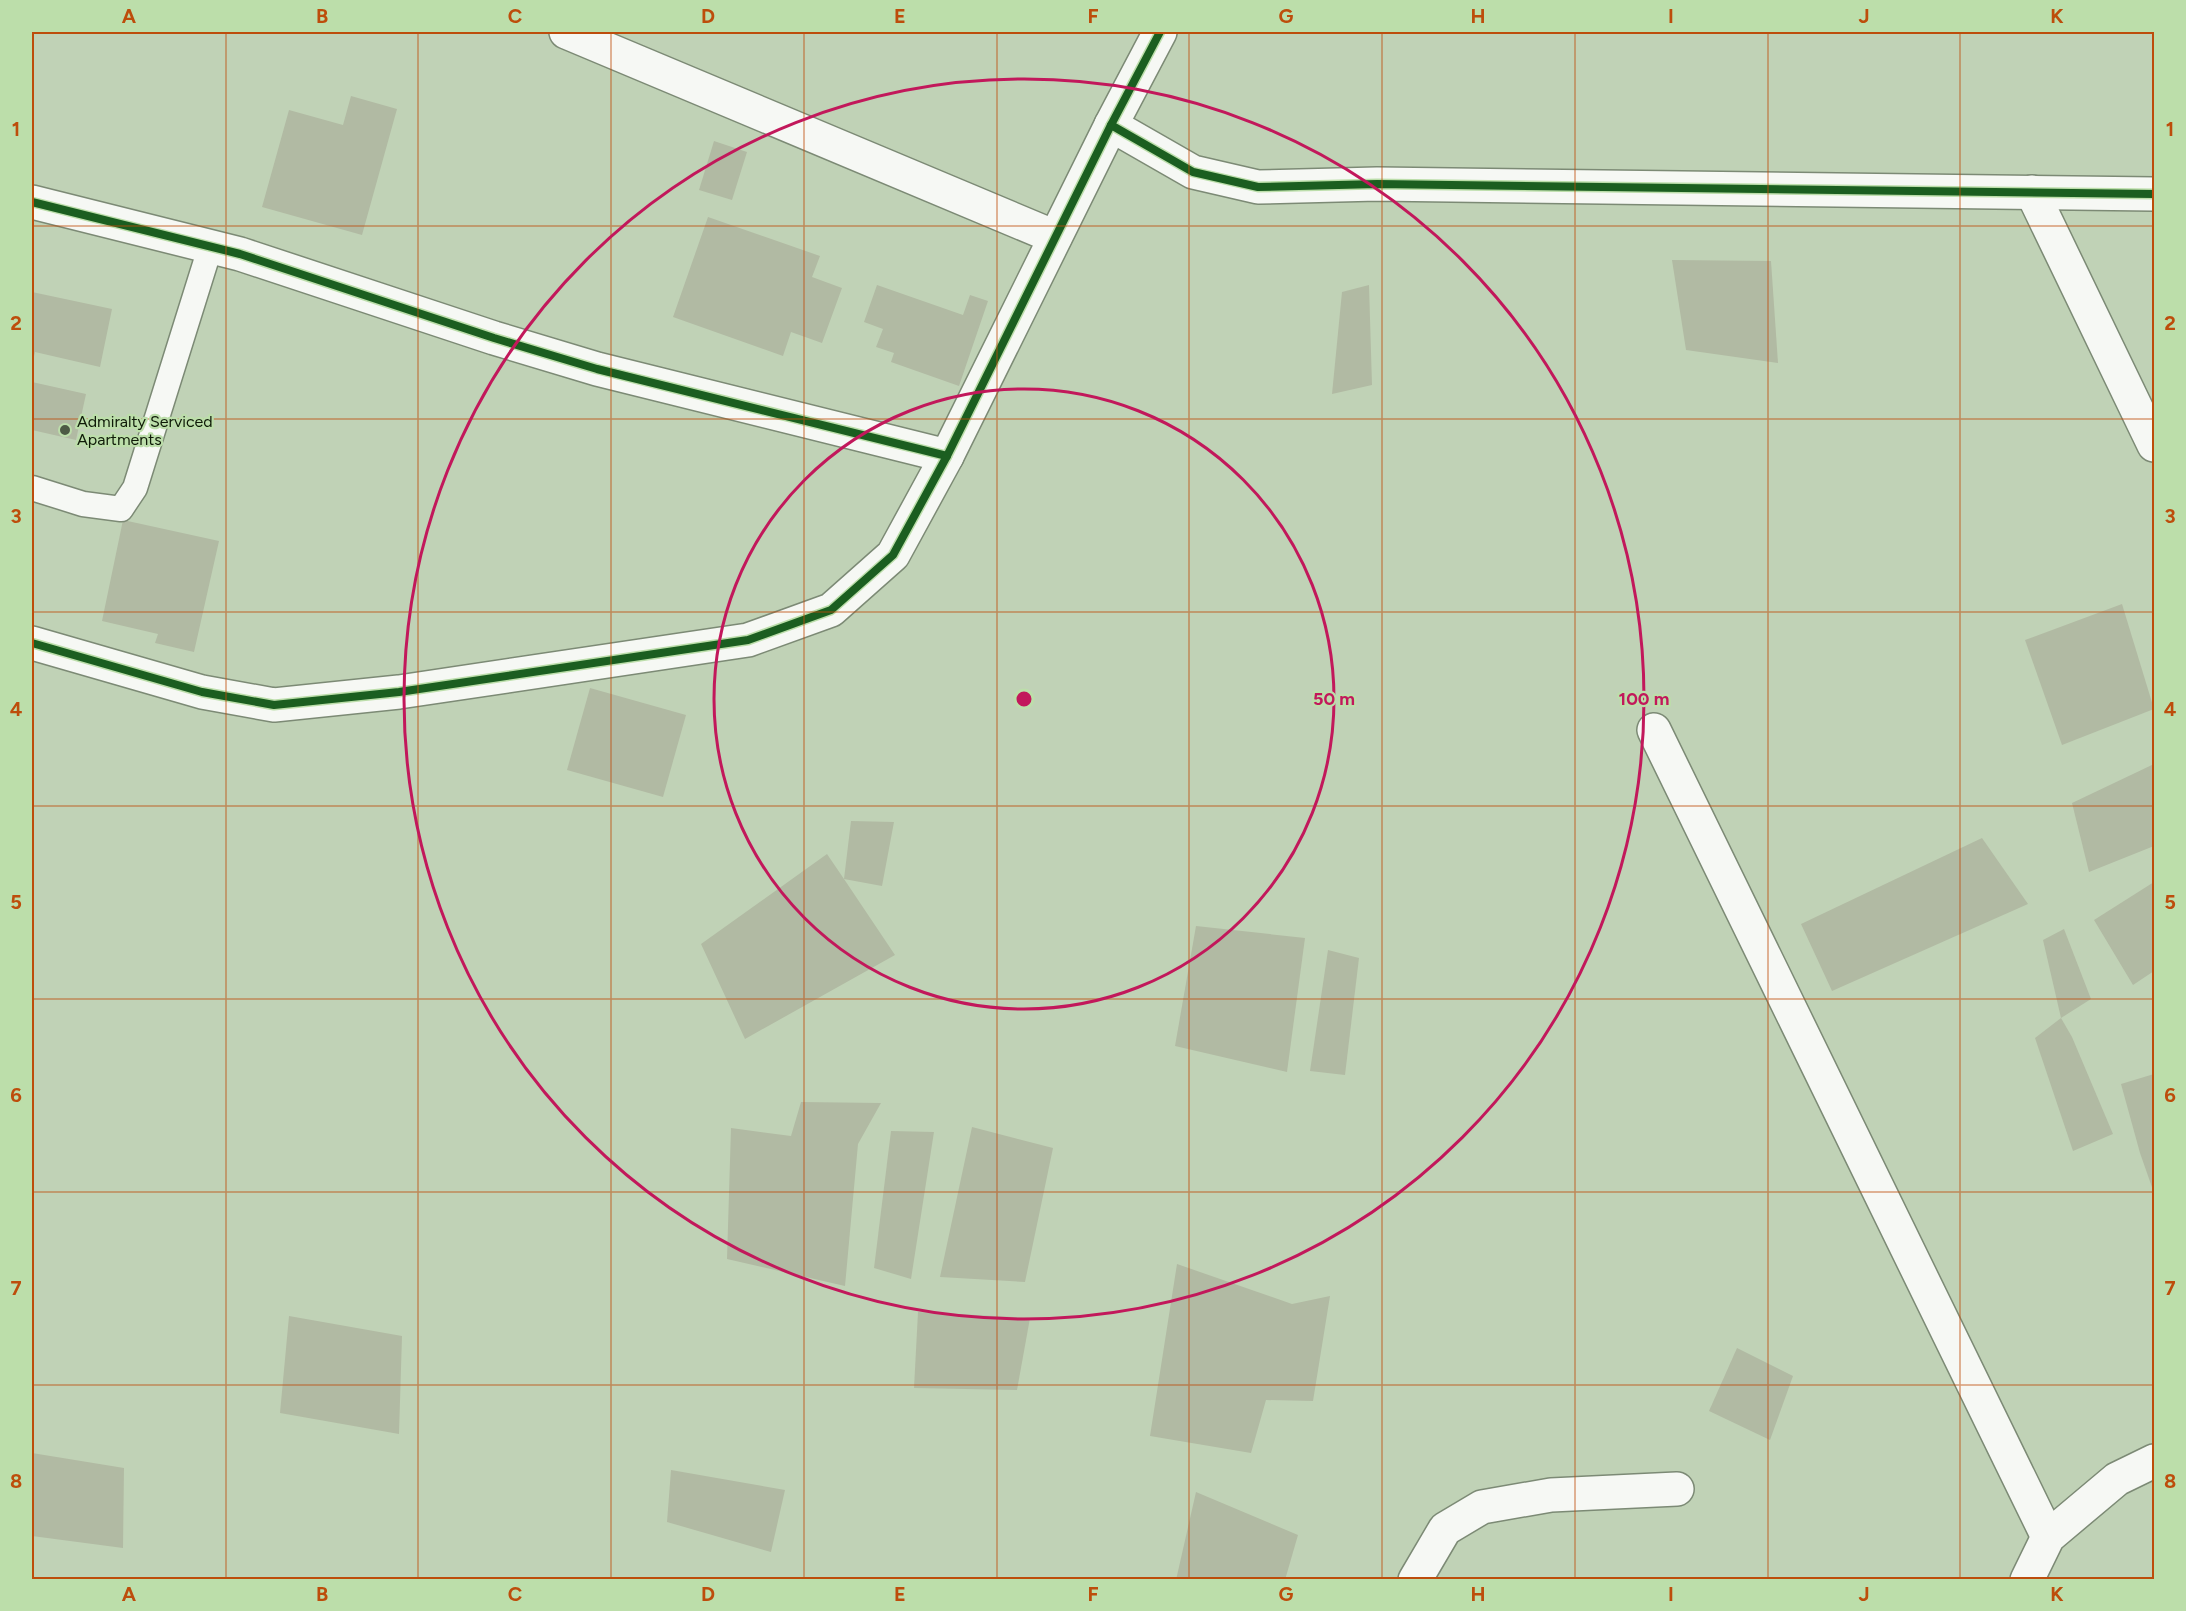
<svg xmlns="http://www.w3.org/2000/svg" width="2186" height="1611" viewBox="0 0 2186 1611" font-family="Figtree,sans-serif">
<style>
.building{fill:#b1baa3}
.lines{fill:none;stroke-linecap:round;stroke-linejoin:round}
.service-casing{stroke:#7c8a75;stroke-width:27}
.minor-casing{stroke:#7c8a75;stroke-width:36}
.service{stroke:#f6f8f4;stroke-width:24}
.minor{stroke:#f6f8f4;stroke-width:33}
.cycleway-casing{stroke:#bcdeaa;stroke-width:11}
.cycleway{stroke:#1b5e20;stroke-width:8}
.grid{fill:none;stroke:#bd4d0b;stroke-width:1.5;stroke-opacity:0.55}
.ring{fill:none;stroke:#c2185b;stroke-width:3}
.poi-dot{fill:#4d5b45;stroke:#bcdeaa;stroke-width:2}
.labels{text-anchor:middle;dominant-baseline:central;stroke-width:4.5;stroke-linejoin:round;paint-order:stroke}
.poi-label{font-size:16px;fill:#0f1b08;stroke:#bcdeaa;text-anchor:start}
.centre{fill:#c2185b;stroke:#bcdeaa;stroke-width:3}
.ring-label{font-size:18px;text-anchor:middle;font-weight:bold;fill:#c2185b;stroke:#bcdeaa;stroke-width:4.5;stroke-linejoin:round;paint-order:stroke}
.neatline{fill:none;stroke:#bd4d0b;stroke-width:2}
.grid-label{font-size:20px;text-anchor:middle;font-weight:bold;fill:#bd4d0b}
</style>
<rect width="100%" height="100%" fill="#c0d2b6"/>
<!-- building -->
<g class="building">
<polygon points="351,96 397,109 362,235 262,207 289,110 343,125"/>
<polygon points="714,141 747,152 732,200 699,190"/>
<polygon points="708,217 820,256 812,277 842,288 822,343 791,332 783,356 673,317"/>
<polygon points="1672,260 1771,261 1778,363 1686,350"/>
<polygon points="877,285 963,315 970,295 988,301 959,386 891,362 894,353 876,347 883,329 864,322"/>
<polygon points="1369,285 1372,385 1332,394 1342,292"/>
<polygon points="32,292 112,309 100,367 35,352 32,365"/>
<polygon points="32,382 86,394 76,440 32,430"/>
<polygon points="123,520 219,541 194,652 155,643 158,634 102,621"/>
<polygon points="2122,604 2154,709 2062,745 2025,640"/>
<polygon points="590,688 686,715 663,797 567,770"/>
<polygon points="2154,764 2154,846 2089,872 2072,803"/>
<polygon points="851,821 894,822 882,886 844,879 895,955 745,1039 701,944 827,854 844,879"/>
<polygon points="1982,838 2028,904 1832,991 1801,924"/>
<polygon points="2154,882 2154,971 2133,985 2094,920"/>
<polygon points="1196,926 1305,938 1287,1072 1175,1046"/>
<polygon points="2064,929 2091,999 2061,1018 2043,940"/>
<polygon points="1328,950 1359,958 1345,1075 1310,1071"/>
<polygon points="2061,1018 2072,1037 2113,1134 2073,1151 2035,1038"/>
<polygon points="2154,1074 2154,1193 2140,1153 2121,1084"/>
<polygon points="801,1102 881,1103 858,1144 845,1286 727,1259 731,1128 791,1136"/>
<polygon points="972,1127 1053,1148 1025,1282 940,1277"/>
<polygon points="891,1131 934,1132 911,1279 874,1268"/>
<polygon points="1177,1264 1292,1304 1330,1296 1313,1401 1266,1400 1251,1453 1150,1436"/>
<polygon points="918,1312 1030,1318 1017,1390 914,1388"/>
<polygon points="289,1316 402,1336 399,1434 280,1413"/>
<polygon points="1737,1348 1793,1376 1770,1440 1709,1411"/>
<polygon points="32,1453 124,1468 123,1548 32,1536"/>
<polygon points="671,1470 785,1490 771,1552 667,1522"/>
<polygon points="1196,1492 1298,1535 1285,1580 1176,1580"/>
</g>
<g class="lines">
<!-- service casing -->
<g class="service-casing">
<polyline id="service" points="32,488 83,504 121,509 135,488 210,248"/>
</g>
<!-- minor casing -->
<g class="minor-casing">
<g id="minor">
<polyline points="566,32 1055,237"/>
<polyline points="1111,125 1193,172 1258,187 1377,184 2154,194"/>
<polyline points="2032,192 2154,445"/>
<polyline points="32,202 240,254 494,338 597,369 947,456"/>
<polyline points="32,643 202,692 274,705 399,692 748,640 831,610 893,555 947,456 1111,125 1160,32"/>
<polyline points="1654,730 2048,1537"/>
<polyline points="1415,1580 1445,1529 1482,1507 1551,1495 1677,1489"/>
<polyline points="2027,1580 2048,1537 2117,1479 2154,1461"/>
</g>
</g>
<!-- service -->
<use href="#service" class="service"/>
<!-- minor -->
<use href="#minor" class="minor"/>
<!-- cycleway casing -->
<g class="cycleway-casing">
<g id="cycleway">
<polyline points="1111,125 1193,172 1258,187 1377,184 2154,194"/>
<polyline points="32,202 240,254 494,338 597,369 947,456"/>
<polyline points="32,643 202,692 274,705 399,692 748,640 831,610 893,555 947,456 1111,125 1160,32"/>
</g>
</g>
<!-- cycleway -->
<use href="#cycleway" class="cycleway"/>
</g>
<!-- grid -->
<path class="grid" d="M226 32V1580M418 32V1580M611 32V1580M804 32V1580M997 32V1580M1189 32V1580M1382 32V1580M1575 32V1580M1768 32V1580M1960 32V1580M32 226H2154M32 419H2154M32 612H2154M32 806H2154M32 999H2154M32 1192H2154M32 1385H2154"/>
<!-- distance rings -->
<g class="ring">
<circle cx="1024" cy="699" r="310"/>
<circle cx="1024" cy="699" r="620"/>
</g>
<!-- markers -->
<circle class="poi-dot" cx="65" cy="430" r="6"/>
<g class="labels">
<!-- poi labels -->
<g class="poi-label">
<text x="77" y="421">Admiralty Serviced<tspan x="77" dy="18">Apartments</tspan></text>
</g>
</g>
<circle cx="1024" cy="699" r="9" class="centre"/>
<g class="ring-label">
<text x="1334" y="705">50 m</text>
<text x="1644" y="705">100 m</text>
</g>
<!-- border -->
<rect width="2186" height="1611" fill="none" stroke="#bcdeaa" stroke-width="66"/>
<rect x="33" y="33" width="2120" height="1545" class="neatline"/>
<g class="grid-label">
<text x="129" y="23">A</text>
<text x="322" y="23">B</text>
<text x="515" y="23">C</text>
<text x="708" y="23">D</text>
<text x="900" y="23">E</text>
<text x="1093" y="23">F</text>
<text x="1286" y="23">G</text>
<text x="1478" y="23">H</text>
<text x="1671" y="23">I</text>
<text x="1864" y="23">J</text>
<text x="2057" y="23">K</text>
<text x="16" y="136">1</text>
<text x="2170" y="136">1</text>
<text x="16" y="330">2</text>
<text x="2170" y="330">2</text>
<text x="16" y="523">3</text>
<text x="2170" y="523">3</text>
<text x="16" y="716">4</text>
<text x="2170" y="716">4</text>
<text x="16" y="909">5</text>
<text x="2170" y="909">5</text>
<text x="16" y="1102">6</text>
<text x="2170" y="1102">6</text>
<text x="16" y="1295">7</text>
<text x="2170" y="1295">7</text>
<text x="16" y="1488">8</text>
<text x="2170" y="1488">8</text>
<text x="129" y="1601">A</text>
<text x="322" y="1601">B</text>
<text x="515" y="1601">C</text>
<text x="708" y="1601">D</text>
<text x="900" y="1601">E</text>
<text x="1093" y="1601">F</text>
<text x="1286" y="1601">G</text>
<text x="1478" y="1601">H</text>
<text x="1671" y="1601">I</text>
<text x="1864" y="1601">J</text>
<text x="2057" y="1601">K</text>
</g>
</svg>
